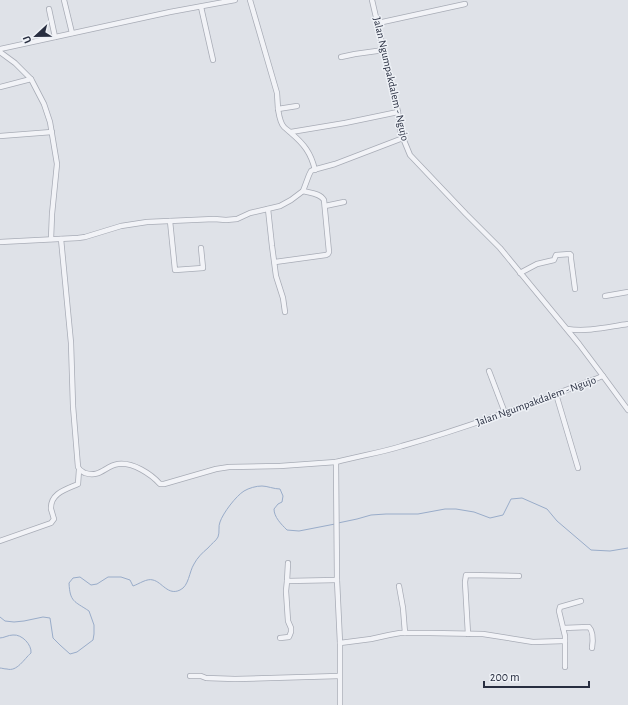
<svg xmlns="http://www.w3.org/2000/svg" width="628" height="705" viewBox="0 0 628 705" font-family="'Alegreya Sans',sans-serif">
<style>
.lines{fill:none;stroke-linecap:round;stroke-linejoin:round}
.stream{stroke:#99acc9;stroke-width:1}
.minor-casing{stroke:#a8acb6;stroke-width:6}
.minor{stroke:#f2f3f7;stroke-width:4.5}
.labels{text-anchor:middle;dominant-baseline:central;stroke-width:3;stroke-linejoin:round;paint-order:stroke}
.street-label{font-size:11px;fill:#282e40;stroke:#eef1f6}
</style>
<rect width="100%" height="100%" fill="#dfe2e8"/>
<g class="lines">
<!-- stream -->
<g class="stream">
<polyline points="338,523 357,519 371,515 386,514 418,514 445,509 456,509 474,512 490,518 503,515 511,499 522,498 547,509 557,521 591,550 610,551 628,548"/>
<path d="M0 617 5 621 14 622 24 621 43 617 50 618 53 638 60 645 70 654 77 652 93 640 94 634V625L89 611C74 601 70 602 69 583L73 578 80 577 91 585 97 584 108 577H121L130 580 133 586C139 584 147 578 153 580 162 582 168 596 180 590 189 586 189 572 194 564 197 558 203 552 208 548 211 544 216 541 218 537 220 532 218 526 220 522 223 513 236 496 244 491 249 488 256 486 262 486 267 486 274 489 280 489L283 496 282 502 278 504 274 509C274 517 281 524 287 530L299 531 335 524"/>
<path d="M0 638C4 638 8 635 13 635 22 634 32 645 31 653 24 659 17 672 7 669 4 669 2 668 0 668"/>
</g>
<!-- minor casing -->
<g class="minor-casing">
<g id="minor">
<polyline points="64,0 72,33"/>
<polyline points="250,0 277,93 278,109 297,106"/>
<polyline points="372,0 398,112 401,134 403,138 410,155 466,214 500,248 579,344 603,376 628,410"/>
<polyline points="201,7 213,60"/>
<polyline points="49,9 55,37"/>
<polyline points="378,23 465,4"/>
<polyline points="0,49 170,12 235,0"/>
<polyline points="0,52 15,63 31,79 44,104 50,122 57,164 52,214 51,239"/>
<polyline points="341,57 355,54 384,50"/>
<polyline points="0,87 31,79"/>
<path d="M278 109C279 115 280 123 284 127 286 129 289 131 291 133 304 144 311 153 315 170"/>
<polyline points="291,132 345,123 398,112"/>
<polyline points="0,136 52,132"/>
<polyline points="325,206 344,202"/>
<polyline points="268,209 272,246 276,276 283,298 285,312"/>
<polyline points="170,221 175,270 203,268 201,248"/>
<path d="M61 239 71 343 73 406 78 467C80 471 81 471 85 473 100 478 105 466 118 464 133 462 151 474 160 484H164L216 469 229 467 280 466 336 462"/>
<polyline points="0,242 78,238 85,237 121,226 147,222 214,219 226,220 237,219 250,213 280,206 291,200 303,191 309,175 311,171 313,170 335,164 403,138"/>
<path d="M275 262 326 255 328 254 329 252 324 200C320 193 310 193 303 191"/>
<polyline points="520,273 537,264 554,260 556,255 570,254 571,255 571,259 575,289"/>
<polyline points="605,296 628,292"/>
<path d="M567 329C588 332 607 327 628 324"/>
<polyline points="489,371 505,413"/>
<polyline points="556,394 578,468"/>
<path d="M0 541 51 523 54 519C53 516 52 512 51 509 50 493 67 489 78 484L79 470"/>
<polyline points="287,581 337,580"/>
<polyline points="399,586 403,608 405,633"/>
<path d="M563 628 589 627C594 632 593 641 592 648"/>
<polyline points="468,634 465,582 466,575 519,576"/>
<polyline points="280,638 289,637 291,632 291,628 288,621 286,591 287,581 288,563"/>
<polyline points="565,641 565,667"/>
<polyline points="340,643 371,639 389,635 400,633 430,633 483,634 533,642 564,641 565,641 565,636 559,611 560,607 581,601"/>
<polyline points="190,676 201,676 206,678 235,679 339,676"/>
<path d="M340 705V643L337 580 336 462C358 456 380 453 402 446 470 427 537 401 603 376"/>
</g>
</g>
<!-- minor -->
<use href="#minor" class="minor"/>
</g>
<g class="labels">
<!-- street labels -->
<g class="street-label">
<text transform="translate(391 79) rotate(77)">Jalan Ngumpakdalem - Ngujo</text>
<text transform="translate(536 401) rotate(-20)">Jalan Ngumpakdalem - Ngujo</text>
</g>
</g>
<!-- north arrow -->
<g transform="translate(36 36) rotate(248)" stroke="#eef1f6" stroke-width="3" paint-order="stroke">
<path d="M0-3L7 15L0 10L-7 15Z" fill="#282e40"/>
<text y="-6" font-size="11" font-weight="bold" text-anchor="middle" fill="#282e40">U</text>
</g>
<!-- scale -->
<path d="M484 681v6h105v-6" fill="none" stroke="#282e40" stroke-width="2"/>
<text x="490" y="681" font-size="12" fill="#282e40" stroke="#eef1f6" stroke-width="3" paint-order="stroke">200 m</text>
</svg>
